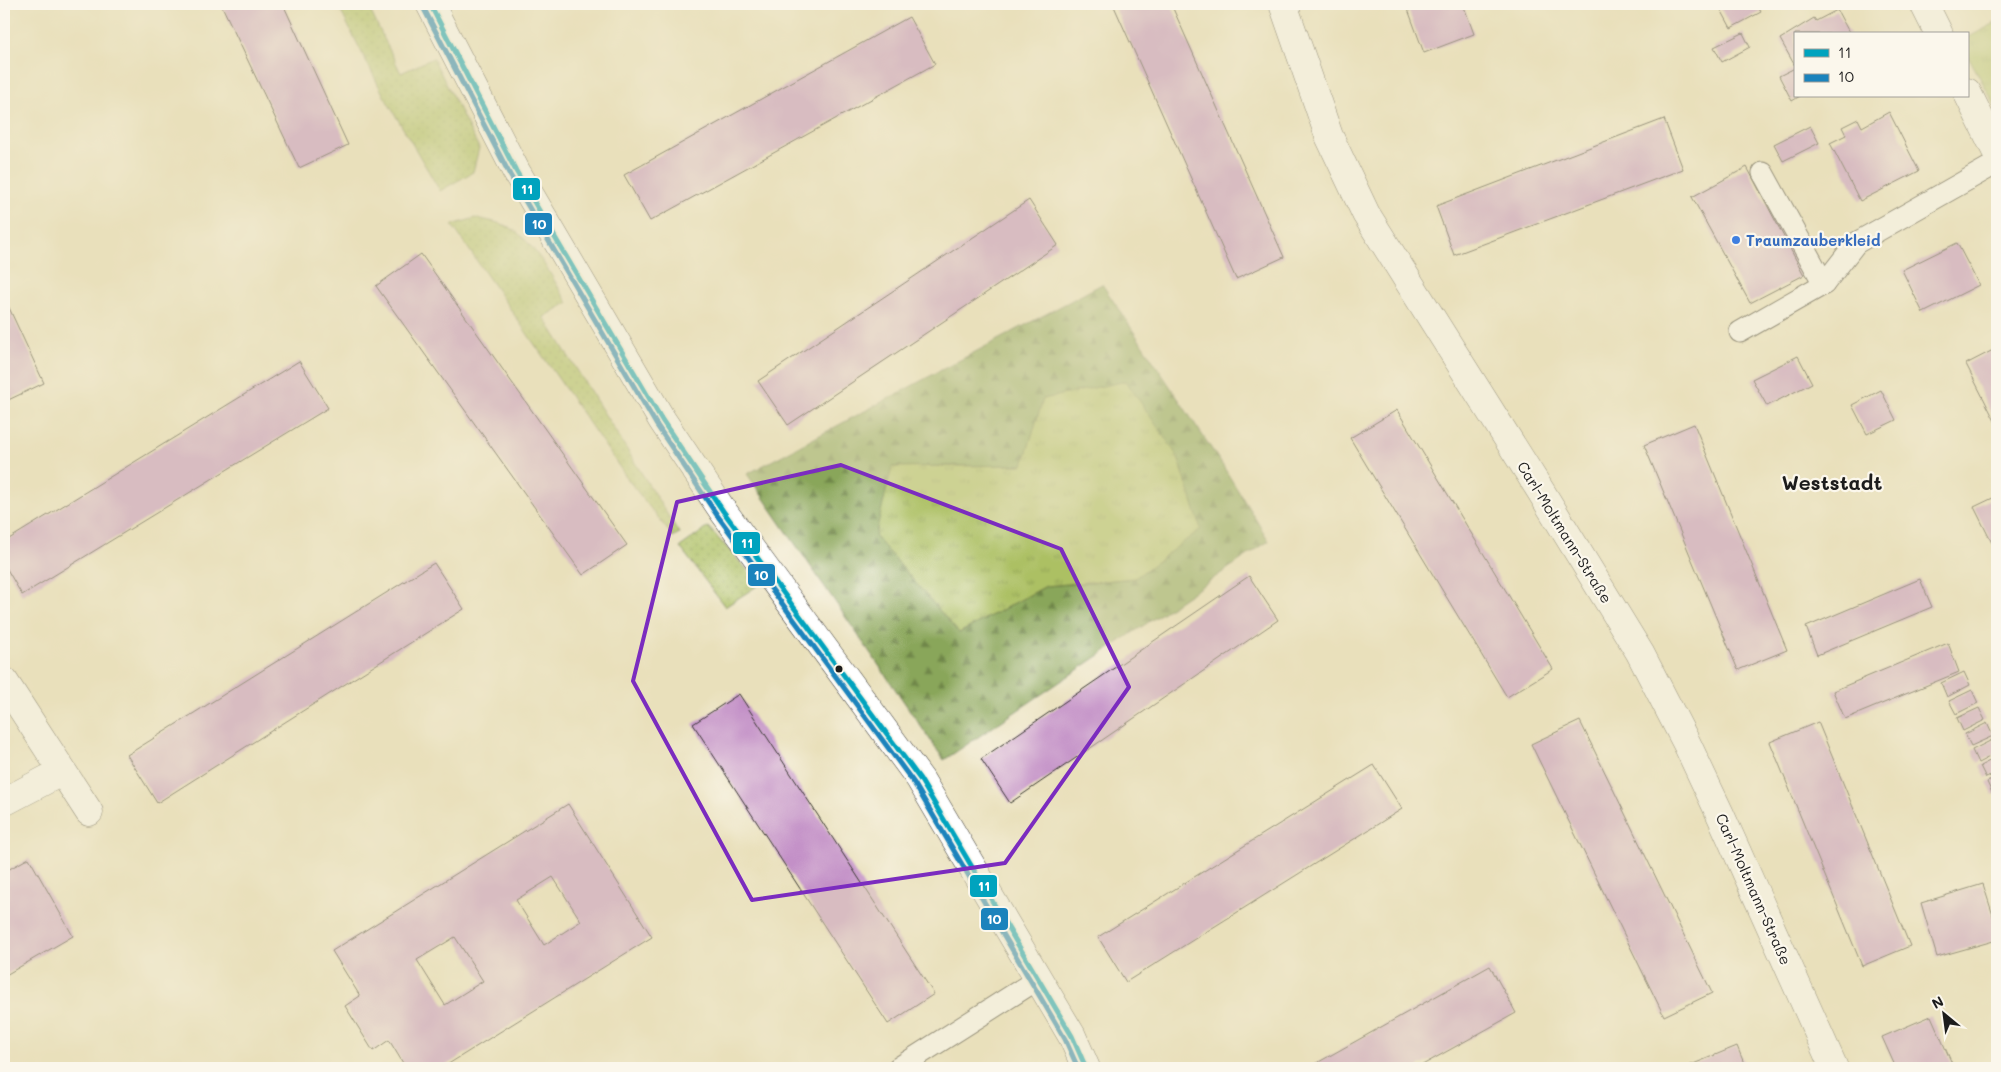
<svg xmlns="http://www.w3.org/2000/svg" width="2001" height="1072" viewBox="0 0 2001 1072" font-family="Mali,sans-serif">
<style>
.grass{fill:url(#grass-dots);stroke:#646e40}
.forest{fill:url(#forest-firs);stroke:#52613b;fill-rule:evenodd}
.park{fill:url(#park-tufts);stroke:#646e40}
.building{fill:#c390c7;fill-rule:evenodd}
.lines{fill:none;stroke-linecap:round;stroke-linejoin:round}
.lane-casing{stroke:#3b3934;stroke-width:23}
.street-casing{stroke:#3b3934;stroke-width:29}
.lane{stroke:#fff;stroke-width:21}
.street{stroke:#fff;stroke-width:28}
.bus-1-casing{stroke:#fbf7ec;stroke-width:9}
.bus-2-casing{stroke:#fbf7ec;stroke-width:9}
.bus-1{stroke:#00a3be;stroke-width:5}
.bus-2{stroke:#1b83bc;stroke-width:5}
.marked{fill:none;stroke:#7b2cbf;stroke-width:4;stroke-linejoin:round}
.shop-dot{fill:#3f7fe0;stroke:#fbf7ec;stroke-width:2}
.bus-dot{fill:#1c1c1c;stroke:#fbf7ec;stroke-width:2}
.labels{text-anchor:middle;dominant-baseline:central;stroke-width:4.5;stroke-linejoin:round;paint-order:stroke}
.shop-label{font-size:15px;font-weight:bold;fill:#366cbe;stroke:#fbf7ec;text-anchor:start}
.street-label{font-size:15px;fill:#1c1c1c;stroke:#fbf7ec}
.district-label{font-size:20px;font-weight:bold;fill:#1c1c1c;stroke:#fbf7ec}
.line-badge{stroke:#fbf7ec;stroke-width:2}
.badge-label{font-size:14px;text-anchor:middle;font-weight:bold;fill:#fff}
</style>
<defs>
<pattern id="grass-dots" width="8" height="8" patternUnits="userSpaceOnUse" patternTransform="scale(1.25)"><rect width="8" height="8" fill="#acc064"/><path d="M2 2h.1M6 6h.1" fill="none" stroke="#93a456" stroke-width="1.8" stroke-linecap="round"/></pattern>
<pattern id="forest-firs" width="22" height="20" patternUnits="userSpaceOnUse" patternTransform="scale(1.25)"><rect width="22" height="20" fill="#89a65a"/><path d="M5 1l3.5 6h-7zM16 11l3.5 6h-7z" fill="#6f864a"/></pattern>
<pattern id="park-tufts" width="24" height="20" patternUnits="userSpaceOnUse" patternTransform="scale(1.25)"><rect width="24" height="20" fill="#acc064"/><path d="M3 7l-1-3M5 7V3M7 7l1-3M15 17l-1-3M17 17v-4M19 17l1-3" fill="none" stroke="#93a456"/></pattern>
</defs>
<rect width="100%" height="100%" fill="#fbf7ec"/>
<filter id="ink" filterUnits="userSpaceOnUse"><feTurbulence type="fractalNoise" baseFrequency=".02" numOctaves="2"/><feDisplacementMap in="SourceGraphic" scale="10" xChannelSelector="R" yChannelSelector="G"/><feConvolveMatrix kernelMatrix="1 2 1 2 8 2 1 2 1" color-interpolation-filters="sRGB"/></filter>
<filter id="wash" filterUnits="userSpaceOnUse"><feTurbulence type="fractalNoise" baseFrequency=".0096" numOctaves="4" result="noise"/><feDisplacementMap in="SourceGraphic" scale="20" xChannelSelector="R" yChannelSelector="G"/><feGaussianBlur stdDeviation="1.12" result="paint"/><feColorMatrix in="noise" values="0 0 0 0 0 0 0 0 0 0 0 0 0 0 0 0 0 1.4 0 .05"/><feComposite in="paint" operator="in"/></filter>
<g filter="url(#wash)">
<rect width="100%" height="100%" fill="#e9e0bb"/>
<!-- grass -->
<g class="grass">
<polygon points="337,4 367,4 401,73 433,58 479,148 473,172 440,191 384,96"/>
<path d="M475 218C486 220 498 222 509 227 534 241 553 279 568 303L544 317 679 533 673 537 629 481 452 225Z"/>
<polygon points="708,527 760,584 725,607 680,547"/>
</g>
<!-- forest -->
<path class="forest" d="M1102 284 1223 466 1269 541 944 760 747 474ZM1023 465 1135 578 1046 586 959 633 892 467Z"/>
<!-- park -->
<g class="park">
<polygon points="1997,22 1997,109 1967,54 1967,38"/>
<polygon points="1126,381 1178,457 1201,529 1135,578 1046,586 959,633 875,536 892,467 1023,465 1043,399"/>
</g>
<g id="blocks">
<!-- building -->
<g class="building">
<polygon points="221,4 283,4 348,145 299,168"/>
<polygon points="1113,4 1171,4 1284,257 1236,279"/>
<polygon points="1406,4 1463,4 1474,34 1424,53"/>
<polygon points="1718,4 1756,4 1761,12 1731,28"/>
<polygon points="1837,10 1850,34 1795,34 1795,66 1780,39 1814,18 1816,21"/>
<polygon points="909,17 935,64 650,221 624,175"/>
<polygon points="1743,33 1750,47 1722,62 1714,47"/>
<polygon points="1795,68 1795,96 1800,96 1792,101 1779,76"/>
<polygon points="1889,112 1919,171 1860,201 1830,143 1846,135 1842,127 1858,119 1862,127"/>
<polygon points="1664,119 1683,169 1454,255 1436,206"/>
<polygon points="1810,126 1819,143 1783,161 1774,144"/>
<polygon points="1747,167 1804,275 1750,303 1692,197"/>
<polygon points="1029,200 1058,245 788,425 758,381"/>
<polygon points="1957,243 1979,285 1923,313 1902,270"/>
<polygon points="421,254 627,545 583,575 376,286"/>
<polygon points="4,297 44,383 4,402"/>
<polygon points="1997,348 1997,425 1966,364"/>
<polygon points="1798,356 1812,383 1767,406 1752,379"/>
<polygon points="299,361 328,408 22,595 4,564 4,542"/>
<polygon points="1881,390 1896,420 1867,434 1852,405"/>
<polygon points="1397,410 1553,669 1507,697 1350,438"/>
<polygon points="1694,424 1787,650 1738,670 1644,445"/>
<polygon points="1997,496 1997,541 1992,543 1974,507"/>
<polygon points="434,563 464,609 157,803 127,755"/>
<polygon points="1249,576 1278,620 1010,803 981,759"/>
<polygon points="1920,579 1932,607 1817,655 1806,627"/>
<polygon points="1948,643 1959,672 1845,719 1833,691"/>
<polygon points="1964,672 1970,685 1947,697 1941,683"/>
<polygon points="1972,690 1978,703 1956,714 1949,701"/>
<polygon points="739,694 934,994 888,1024 693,724"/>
<polygon points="1979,708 1985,720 1963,731 1957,718"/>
<polygon points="1580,721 1712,993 1664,1016 1531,744"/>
<polygon points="1818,722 1910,946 1862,966 1770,742"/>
<polygon points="1987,723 1993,736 1971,746 1965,734"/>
<polygon points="1994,739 1997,746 1997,753 1978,763 1972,750"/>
<polygon points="1997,757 1997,773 1986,778 1980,766"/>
<polygon points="1374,765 1402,809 1126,982 1098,937"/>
<polygon points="1997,777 1997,793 1993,795 1987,782"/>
<path d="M568 804 652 937 442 1068H406L389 1040 373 1051 345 1006 360 996 332 951ZM553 877 581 921 544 945 516 900ZM455 937 483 981 445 1005 417 960Z"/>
<polygon points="29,858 73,936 4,976 4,872"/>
<polygon points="1983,884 1997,928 1997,940 1937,957 1921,903"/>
<polygon points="1490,966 1516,1013 1417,1068 1308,1068"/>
<polygon points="1931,1016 1954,1068 1896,1068 1882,1037"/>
<polygon points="1737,1046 1746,1068 1687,1068 1686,1067"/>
</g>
</g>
</g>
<g filter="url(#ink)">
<use href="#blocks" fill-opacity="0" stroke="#3b3934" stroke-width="1"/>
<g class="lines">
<!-- lane casing -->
<g class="lane-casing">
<g id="lane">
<polyline points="1763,173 1824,284"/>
<polyline points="1740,332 1824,284 1856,243 1997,163"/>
<polyline points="898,1068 1038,979"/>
</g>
</g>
<!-- street casing -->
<g class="street-casing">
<g id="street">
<polyline points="430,4 516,171 662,420 723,511 920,779 1072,1036 1086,1068"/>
<polyline points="1283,4 1329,136 1366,214 1540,490 1640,653 1687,744 1720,814 1834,1068"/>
<polyline points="1924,4 1939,34"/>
<polyline points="1967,92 1997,153"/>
<polyline points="4,681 89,812"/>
<polyline points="4,802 61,772"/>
</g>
</g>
<!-- lane -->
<use href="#lane" class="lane"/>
<!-- street -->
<use href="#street" class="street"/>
<!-- bus-1 casing -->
<g class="bus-1-casing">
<polyline id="bus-1" points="430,4 516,171 662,420 723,511 920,779 1072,1036 1086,1068"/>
</g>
<!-- bus-2 casing -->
<g class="bus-2-casing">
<polyline id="bus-2" points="423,7 510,175 656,424 717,515 914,783 1065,1039 1078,1068"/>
</g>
<!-- bus-1 -->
<use href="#bus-1" class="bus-1"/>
<!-- bus-2 -->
<use href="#bus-2" class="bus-2"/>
</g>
</g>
<!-- marked area -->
<path d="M0 0H2001V1072H0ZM841 465 1061 549 1129 687 1005 863 752 900 633 681 677 502Z" fill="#e9e0bb" fill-opacity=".55" fill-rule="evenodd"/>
<path class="marked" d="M841 465 1061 549 1129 687 1005 863 752 900 633 681 677 502Z"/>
<!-- markers -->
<circle class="shop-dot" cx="1736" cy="240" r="5"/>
<circle class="bus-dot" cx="839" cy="669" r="4.5"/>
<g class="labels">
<!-- shop labels -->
<g class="shop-label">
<text x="1746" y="240">Traumzauberkleid</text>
</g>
<!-- street labels -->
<g class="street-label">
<text transform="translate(1565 532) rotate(58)">Carl-Moltmann-Straße</text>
<text transform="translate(1754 889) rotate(66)">Carl-Moltmann-Straße</text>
</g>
<!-- district labels -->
<g class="district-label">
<text x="1832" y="482">Weststadt</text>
</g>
</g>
<g class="line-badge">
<rect x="512" y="177" width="29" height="24" rx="5" fill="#00a3be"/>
<rect x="524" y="212" width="29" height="24" rx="5" fill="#1b83bc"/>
<rect x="732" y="531" width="29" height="24" rx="5" fill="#00a3be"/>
<rect x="747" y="563" width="29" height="24" rx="5" fill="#1b83bc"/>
<rect x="969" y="874" width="29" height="24" rx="5" fill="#00a3be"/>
<rect x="980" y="907" width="29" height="24" rx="5" fill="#1b83bc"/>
</g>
<g class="badge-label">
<text x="527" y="194">11</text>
<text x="539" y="229">10</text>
<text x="747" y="548">11</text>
<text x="761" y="580">10</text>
<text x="984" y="891">11</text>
<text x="994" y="924">10</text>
</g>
<!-- margin -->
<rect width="2001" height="1072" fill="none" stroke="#fbf7ec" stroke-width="20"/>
<!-- legend -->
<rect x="1794" y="32" width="175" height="65" fill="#fbf7ec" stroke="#a29f99"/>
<rect x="1804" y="49" width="25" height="8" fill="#00a3be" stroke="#a29f99"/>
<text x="1838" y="58" font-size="15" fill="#1c1c1c">11</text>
<rect x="1804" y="74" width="25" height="8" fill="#1b83bc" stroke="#a29f99"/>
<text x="1838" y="82" font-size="15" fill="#1c1c1c">10</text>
<!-- north arrow -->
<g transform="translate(1944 1014) rotate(331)" stroke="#fbf7ec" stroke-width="4" paint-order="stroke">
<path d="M0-4L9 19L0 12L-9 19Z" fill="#1c1c1c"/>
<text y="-8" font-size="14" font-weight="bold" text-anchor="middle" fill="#1c1c1c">N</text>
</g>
</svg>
